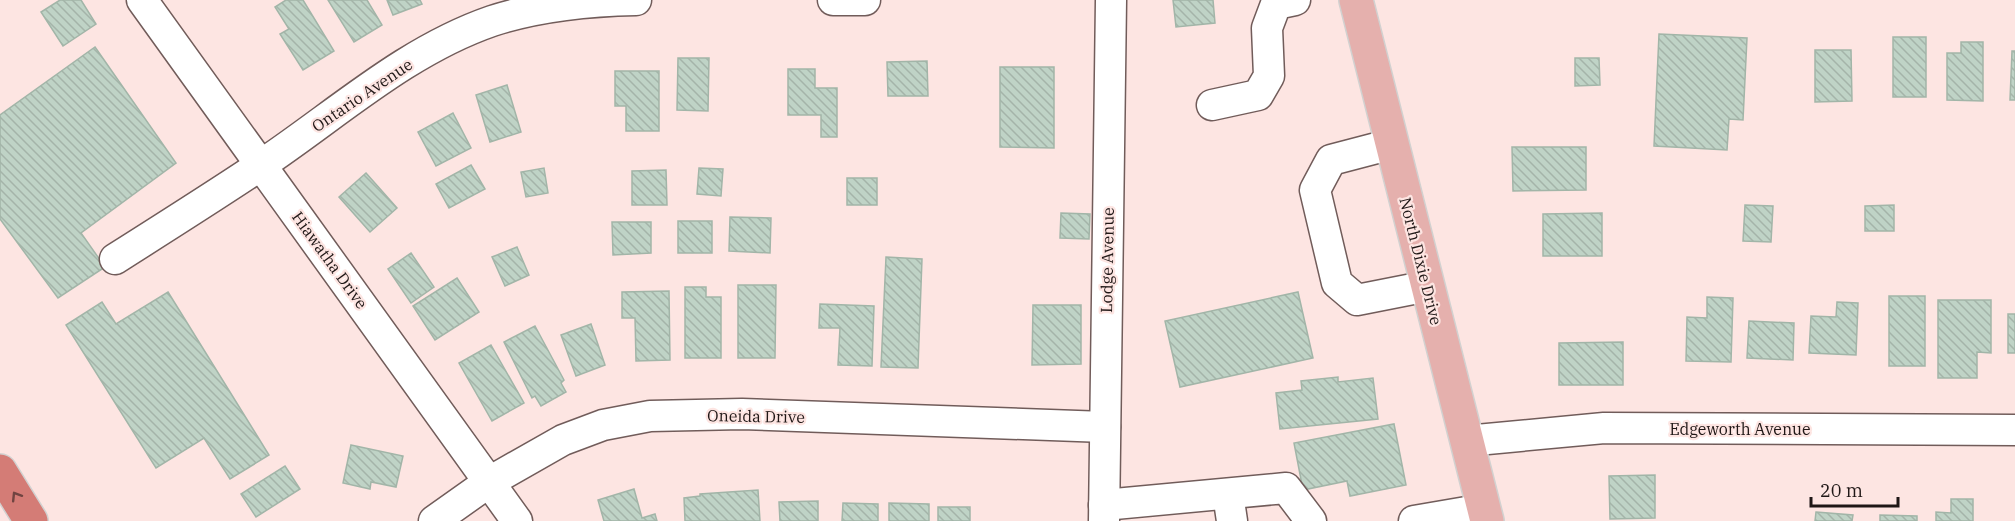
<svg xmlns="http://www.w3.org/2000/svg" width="2015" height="521" viewBox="0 0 2015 521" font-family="'IBM Plex Serif',serif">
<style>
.building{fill:url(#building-back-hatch);stroke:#a2b5a8;stroke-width:1.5}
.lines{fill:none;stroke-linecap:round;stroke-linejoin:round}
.minor-casing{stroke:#715c5a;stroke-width:33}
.major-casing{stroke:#d2d1d0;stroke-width:36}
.highway-casing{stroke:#d2d1d0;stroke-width:36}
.minor{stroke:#fff;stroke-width:30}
.major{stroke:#e5b0ad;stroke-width:33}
.highway{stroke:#d47c76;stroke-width:33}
.oneway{stroke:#704441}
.labels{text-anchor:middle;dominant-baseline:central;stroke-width:4.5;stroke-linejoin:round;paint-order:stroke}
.street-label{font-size:16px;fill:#1f1716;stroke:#fde5e2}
</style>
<defs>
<pattern id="building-back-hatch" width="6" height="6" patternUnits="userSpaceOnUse" patternTransform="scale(1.5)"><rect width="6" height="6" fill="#bfd3c6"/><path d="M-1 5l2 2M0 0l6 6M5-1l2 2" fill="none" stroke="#a4b4a9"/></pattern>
</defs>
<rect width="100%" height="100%" fill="#fde5e2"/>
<!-- building -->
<g class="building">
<polygon points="60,0 81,0 96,24 63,46 41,12"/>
<polygon points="286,0 303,0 334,51 303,70 280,34 289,29 275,7"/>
<polygon points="328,0 367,0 382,25 354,42"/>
<polygon points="387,0 420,0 422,4 393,15"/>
<polygon points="1173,0 1213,0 1215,23 1176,27"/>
<polygon points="1659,34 1747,38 1743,120 1729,119 1727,150 1654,146"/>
<rect x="1893" y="37" width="33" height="60"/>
<polygon points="1961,42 1983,42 1983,101 1947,100 1947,53 1961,53"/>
<polygon points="95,47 176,163 81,233 105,267 58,298 0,219 0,115"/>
<polygon points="1815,50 1851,50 1852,101 1815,102"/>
<polygon points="2012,51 2015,51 2015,100 2010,100"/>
<polygon points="678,58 709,58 708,111 677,110"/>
<polygon points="1575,58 1599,58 1600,85 1575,86"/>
<polygon points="927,61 928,96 888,96 887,62"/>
<polygon points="1000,67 1054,67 1054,148 1000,147"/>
<polygon points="788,69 815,69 815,88 837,88 837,137 821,137 821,115 788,115"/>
<polygon points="615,71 659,71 659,131 626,131 626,106 615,106"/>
<polygon points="507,85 521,132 490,142 476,95"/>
<polygon points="453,113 471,148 436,166 418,132"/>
<polygon points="1512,147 1586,147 1586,190 1513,191"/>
<polygon points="471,165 485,189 449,208 436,184"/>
<polygon points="544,168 548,193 526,197 521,172"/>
<polygon points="699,168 723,169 721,196 697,194"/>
<polygon points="666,170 667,205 632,205 632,171"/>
<polygon points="366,173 397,208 370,232 339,197"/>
<rect x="847" y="178" width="30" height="27"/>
<polygon points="1745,205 1773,206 1771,242 1743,241"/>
<polygon points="1894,205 1894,231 1865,231 1865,206"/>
<polygon points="1061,213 1090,214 1089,239 1060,238"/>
<polygon points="1602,213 1602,256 1543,256 1543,214"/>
<polygon points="730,217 771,218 770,253 729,251"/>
<rect x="678" y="221" width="34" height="32"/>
<polygon points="612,222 651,222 651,253 613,255"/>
<polygon points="517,247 529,275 505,286 492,257"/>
<polygon points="411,253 434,287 411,303 388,269"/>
<polygon points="886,257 922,259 918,368 881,367"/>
<polygon points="457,278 479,312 435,340 413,306"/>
<polygon points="738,285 776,285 775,358 738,358"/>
<polygon points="685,287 706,287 706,297 721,297 721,358 685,358"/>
<polygon points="669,291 670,360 636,361 635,318 622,318 622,292"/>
<polygon points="168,292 269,455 230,479 204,438 156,468 66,325 102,302 116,324"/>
<polygon points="1298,292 1313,358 1180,387 1165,321"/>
<rect x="1889" y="296" width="36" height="70"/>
<polygon points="1707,297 1733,298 1731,362 1686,361 1687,317 1707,318"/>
<polygon points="1938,300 1991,300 1991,353 1977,352 1977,378 1938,378"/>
<polygon points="1837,302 1858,303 1856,355 1809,353 1811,316 1836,317"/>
<polygon points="820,304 874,306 872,366 838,365 840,328 819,328"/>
<polygon points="1033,305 1081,305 1081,364 1032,365"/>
<rect x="2008" y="314" width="7" height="39"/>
<polygon points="1749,321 1794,323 1793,360 1747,358"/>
<polygon points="591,324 605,365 576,376 561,335"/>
<polygon points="535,326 564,380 561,383 566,392 541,406 535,396 532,398 504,342"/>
<polygon points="1623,342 1623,385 1559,385 1559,343"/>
<polygon points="491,345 524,403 492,421 459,363"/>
<polygon points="1338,377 1338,382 1373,378 1378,419 1280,429 1276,393 1302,390 1301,381"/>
<polygon points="1394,424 1406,485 1350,496 1347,481 1303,490 1294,443"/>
<polygon points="351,445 403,456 396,487 371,482 370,489 343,483"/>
<polygon points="285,466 300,489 256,517 241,494"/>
<polygon points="1655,475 1655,518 1610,519 1609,476"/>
<polygon points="634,489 642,518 655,514 657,521 604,521 598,500"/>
<polygon points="758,490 760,521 685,521 684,498 700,496 700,494"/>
<polygon points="1951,499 1973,499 1973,521 1936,521 1936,512 1951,513"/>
<polygon points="818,501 818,521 780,521 779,502"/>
<polygon points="843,503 878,504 878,521 842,521"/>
<polygon points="889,503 929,504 929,521 889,521"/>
<rect x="938" y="507" width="32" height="14"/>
<polygon points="1816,512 1853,515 1852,521 1815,521"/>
<polygon points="1880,515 1917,516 1917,521 1880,521"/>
</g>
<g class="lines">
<!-- minor casing -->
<g class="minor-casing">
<g id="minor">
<polyline points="142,0 517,521"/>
<polyline points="833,0 865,0"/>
<polyline points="1212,105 1258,95 1269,76 1267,28 1276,4 1295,0"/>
<polyline points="1392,144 1331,160 1315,190 1337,283 1357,300 1428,286"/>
<path d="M115 259C164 228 213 197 261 165 336 115 405 51 492 21 538 6 587 1 636 0"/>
<polyline points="1466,441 1604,428 2015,430"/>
<polyline points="1228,494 1232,521"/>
<polyline points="1104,505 1286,488 1311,521"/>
<polyline points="434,521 489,482 563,440 603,425 650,416 742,414 1105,427"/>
<polyline points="1104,521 1111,0"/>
<polyline points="1414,521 1484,509"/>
</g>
</g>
<!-- major casing -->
<g class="major-casing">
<polyline id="major" points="1356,0 1487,521"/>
</g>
<!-- highway casing -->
<g class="highway-casing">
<polyline id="highway" points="0,471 31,521"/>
</g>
<!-- minor -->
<use href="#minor" class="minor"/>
<!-- major -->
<use href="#major" class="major"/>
<!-- highway -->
<use href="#highway" class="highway"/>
</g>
<!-- one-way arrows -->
<defs><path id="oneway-chevron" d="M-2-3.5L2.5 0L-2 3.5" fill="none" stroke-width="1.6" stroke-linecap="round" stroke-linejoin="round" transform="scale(1.5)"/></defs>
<use class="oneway" href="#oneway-chevron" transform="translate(16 496) rotate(-122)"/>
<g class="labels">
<!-- street labels -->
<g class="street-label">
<text transform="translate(362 95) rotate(-34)">Ontario Avenue</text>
<text transform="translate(330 260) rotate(54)">Hiawatha Drive</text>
<text transform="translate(1107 260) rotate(-89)">Lodge Avenue</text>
<text transform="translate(1421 261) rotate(76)">North Dixie Drive</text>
<text transform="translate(756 416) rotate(1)">Oneida Drive</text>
<text x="1740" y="429">Edgeworth Avenue</text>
</g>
</g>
<!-- scale -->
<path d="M1811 497v9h87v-9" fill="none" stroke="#1f1716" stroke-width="3"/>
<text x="1820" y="497" font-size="18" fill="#1f1716" stroke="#fde5e2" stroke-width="4.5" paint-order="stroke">20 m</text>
</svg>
